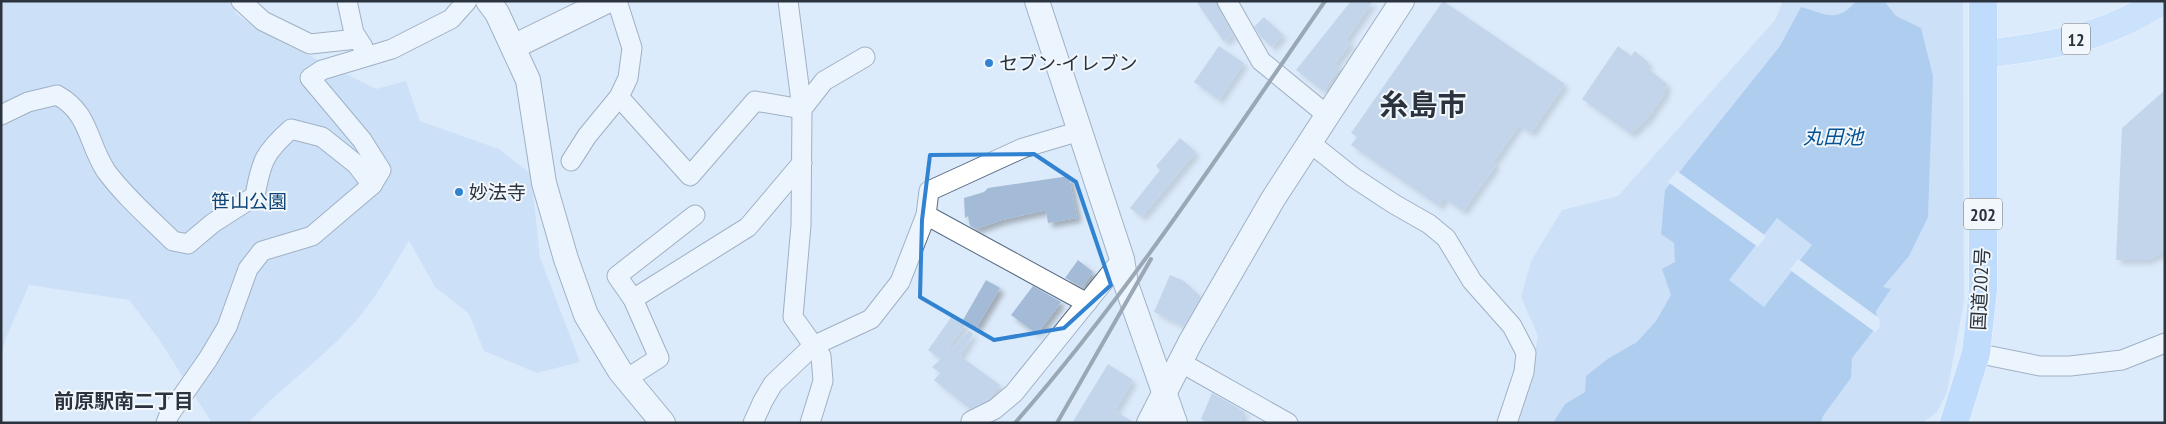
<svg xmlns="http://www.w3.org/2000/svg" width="2166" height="424" viewBox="0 0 2166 424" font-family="'PT Sans Narrow','Noto Sans JP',sans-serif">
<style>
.green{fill:#b9d5f4}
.water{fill:#79aadf;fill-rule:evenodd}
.pier{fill:#dcebfb}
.building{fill:#a3bbd6;filter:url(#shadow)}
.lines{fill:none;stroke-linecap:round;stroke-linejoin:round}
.minor-casing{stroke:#556a82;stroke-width:21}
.tertiary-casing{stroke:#556a82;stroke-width:26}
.primary-casing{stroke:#fff;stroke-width:29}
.trunk-casing{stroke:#fff;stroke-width:29}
.minor{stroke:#fff;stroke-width:19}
.tertiary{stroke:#fff;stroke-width:24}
.primary{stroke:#b5d7fd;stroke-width:28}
.trunk{stroke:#9ccafc;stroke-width:28}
.rail{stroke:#4b5561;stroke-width:4}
.marked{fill:none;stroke:#3183d2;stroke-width:4;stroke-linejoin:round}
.poi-dot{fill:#3183d2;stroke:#f2f7fc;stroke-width:2}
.labels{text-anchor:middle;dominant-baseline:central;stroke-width:4;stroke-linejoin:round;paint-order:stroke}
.shield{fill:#f2f7fc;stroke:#666e77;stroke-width:1}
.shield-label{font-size:18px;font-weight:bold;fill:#2a333e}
.poi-label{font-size:19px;fill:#2a333e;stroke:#f2f7fc;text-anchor:start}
.park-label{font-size:19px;fill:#0f4475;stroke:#f2f7fc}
.street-label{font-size:19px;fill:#2a333e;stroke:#f2f7fc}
.water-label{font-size:20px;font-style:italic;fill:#065393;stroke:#f2f7fc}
.neighbourhood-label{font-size:20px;font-weight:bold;fill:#2a333e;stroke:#f2f7fc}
.town-label{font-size:29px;font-weight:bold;fill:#2a333e;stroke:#f2f7fc}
</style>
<defs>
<filter id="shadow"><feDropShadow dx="4.5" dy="4.5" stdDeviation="2.5" flood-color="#0004"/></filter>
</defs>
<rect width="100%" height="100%" fill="#dcebfb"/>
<!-- green -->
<g class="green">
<path d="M1 1H231L236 14 270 36 376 89 406 81 420 121 499 149 531 174 540 257 580 362 537 373 484 351 469 314 435 287 409 241C392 268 376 299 354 323 322 360 281 387 248 423H212L158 338 129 300 29 285 6 338 1 357Z"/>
<polygon points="1783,1 1963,1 1964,302 1947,392 1937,412 1922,423 1513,423 1532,367 1538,336 1521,297 1531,261 1562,210 1618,196 1775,20"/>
</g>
<!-- water -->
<path class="water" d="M1856 1 1885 2 1896 16 1921 28 1933 76 1928 217 1909 256 1883 287 1891 289 1876 311 1877 326 1852 358 1851 378 1823 416 1821 423H1553L1565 404 1585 392 1586 376 1609 358 1637 342 1656 321 1671 295 1662 269 1675 262 1674 243 1661 234 1665 190 1780 46 1801 7C1826 14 1837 24 1856 1ZM1777 218 1812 245 1764 307 1729 280Z"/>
<!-- pier -->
<g class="pier">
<polygon points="1677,171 1766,236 1758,247 1668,182"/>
<polygon points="1798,259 1879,318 1880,327 1875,332 1790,270"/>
</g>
<!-- building -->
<g class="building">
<polygon points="1196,1 1216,1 1233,35 1224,42"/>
<polygon points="1351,1 1373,1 1346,40 1351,43 1335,64 1340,67 1323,91 1296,70"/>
<polygon points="1443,1 1565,84 1531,133 1519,125 1493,163 1496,165 1463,211 1444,198 1439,206 1351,145 1357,137 1351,133"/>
<polygon points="1264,17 1283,35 1272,47 1260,36 1254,27"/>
<polygon points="1219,46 1244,63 1219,100 1194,82"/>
<polygon points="1618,46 1631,56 1635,51 1649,63 1646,67 1667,84 1664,95 1648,118 1631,134 1582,99"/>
<polygon points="2165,90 2165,252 2147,260 2116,260 2122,128"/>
<polygon points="1180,138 1196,152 1142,217 1130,208 1160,170 1156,166"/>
<polygon points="1069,176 1077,218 1048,223 1046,210 1002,220 976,229 970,226 968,216 965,218 964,198 984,192 988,188"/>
<polygon points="1078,260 1093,272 1082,287 1065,278"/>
<polygon points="1170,275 1184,281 1201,297 1184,326 1154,312"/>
<polygon points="986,280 1000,288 976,328 963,320"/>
<polygon points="1033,286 1061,302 1037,334 1011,315"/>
<polygon points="952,316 965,325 949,347 951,349 969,331 973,334 960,356 1000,385 988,400 970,409 934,380 940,373 932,367 941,359 928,350"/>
<polygon points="1108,364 1133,380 1115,411 1135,423 1072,423"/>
<polygon points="1212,393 1245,412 1240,423 1208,423 1201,419"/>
</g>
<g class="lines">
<!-- minor casing -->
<g class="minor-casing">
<g id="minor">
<polyline points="241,1 263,21 310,44 357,39"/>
<polyline points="347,1 354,33 363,47"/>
<polyline points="788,1 802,109 801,225 793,317 821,356 823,381 810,423"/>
<polyline points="1227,1 1261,61 1327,115"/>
<polyline points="619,97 690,176 755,101 802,109 824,81 865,57"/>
<path d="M1 115 28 102 57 95C90 113 87 142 106 171 125 197 151 219 173 241L188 244 213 223 255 196C261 161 265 152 291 129L322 137 356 164 372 185"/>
<polyline points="1309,142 1353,177 1394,204 1429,224 1446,238 1472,281 1512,326 1526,353 1524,372 1507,423"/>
<polyline points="571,161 587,136 619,97 628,78 632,48 617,1"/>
<polyline points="926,215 1087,303"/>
<polyline points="633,299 617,276 695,215"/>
<polyline points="1976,353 2040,366 2070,366 2122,360 2165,343"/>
<polyline points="1180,362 1288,423"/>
<polyline points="626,379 659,358 633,299 748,227 802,163"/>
<polyline points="971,421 995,409 1014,393 1122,259"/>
<polyline points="166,423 169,415 208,359 227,327 248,269 262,251 312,236 372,185 381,170 362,140 310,78 322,70 392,49 451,19 467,1"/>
<polyline points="753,423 763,401 773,384 813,346 871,319 900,282 926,215 929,191 1023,148 1080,131"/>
</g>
</g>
<!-- tertiary casing -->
<g class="tertiary-casing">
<g id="tertiary">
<polyline points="488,1 497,13 528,80 544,183 566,259 586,315 620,371 663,423"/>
<polyline points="1037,1 1122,259 1126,284 1175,423"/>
<polyline points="513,47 607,1"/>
<polyline points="1149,423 1191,341 1273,199 1402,1"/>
</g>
</g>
<!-- primary casing -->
<g class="primary-casing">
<path id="primary" d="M1984 54C2051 46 2103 39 2161 1"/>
</g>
<!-- trunk casing -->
<g class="trunk-casing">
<polyline id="trunk" points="1954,423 1976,353 1983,290 1983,1"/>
</g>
<!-- minor -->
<use href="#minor" class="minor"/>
<!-- tertiary -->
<use href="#tertiary" class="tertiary"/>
<!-- primary -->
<use href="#primary" class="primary"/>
<!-- trunk -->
<use href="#trunk" class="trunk"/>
<!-- rail -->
<g class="rail">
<path d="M1015 423C1130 292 1226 144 1325 1"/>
<polyline points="1057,423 1151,259"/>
</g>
</g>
<!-- marked area -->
<path d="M0 0H2166V424H0ZM1034 154 1076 182 1111 285 1064 328 994 340 920 297 922 220 930 155Z" fill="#dcebfb" fill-opacity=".55" fill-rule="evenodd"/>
<path class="marked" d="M1034 154 1076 182 1111 285 1064 328 994 340 920 297 922 220 930 155Z"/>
<!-- markers -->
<g class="poi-dot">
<circle cx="989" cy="63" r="5"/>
<circle cx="459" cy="192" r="5"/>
</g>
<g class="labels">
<!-- shield labels -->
<g class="shield">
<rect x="2062" y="23.5" width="28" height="31" rx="4"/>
<rect x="1964" y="198.5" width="38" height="31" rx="4"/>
</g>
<g class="shield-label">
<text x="2076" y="39">12</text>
<text x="1983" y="214">202</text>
</g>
<!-- poi labels -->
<g class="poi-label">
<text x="999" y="63">セブン-イレブン</text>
<text x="469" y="192">妙法寺</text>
</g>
<!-- park labels -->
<g class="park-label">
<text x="249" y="201">笹山公園</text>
</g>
<!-- street labels -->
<g class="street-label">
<text transform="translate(1980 289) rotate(-87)">国道202号</text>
</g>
<!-- water labels -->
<g class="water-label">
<text x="1833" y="137">丸田池</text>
</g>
<!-- neighbourhood labels -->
<g class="neighbourhood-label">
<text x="124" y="401">前原駅南二丁目</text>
</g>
<!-- town labels -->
<g class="town-label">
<text x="1423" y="104">糸島市</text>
</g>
</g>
<!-- border -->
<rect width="2166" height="424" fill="none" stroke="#2a333e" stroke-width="5"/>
</svg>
